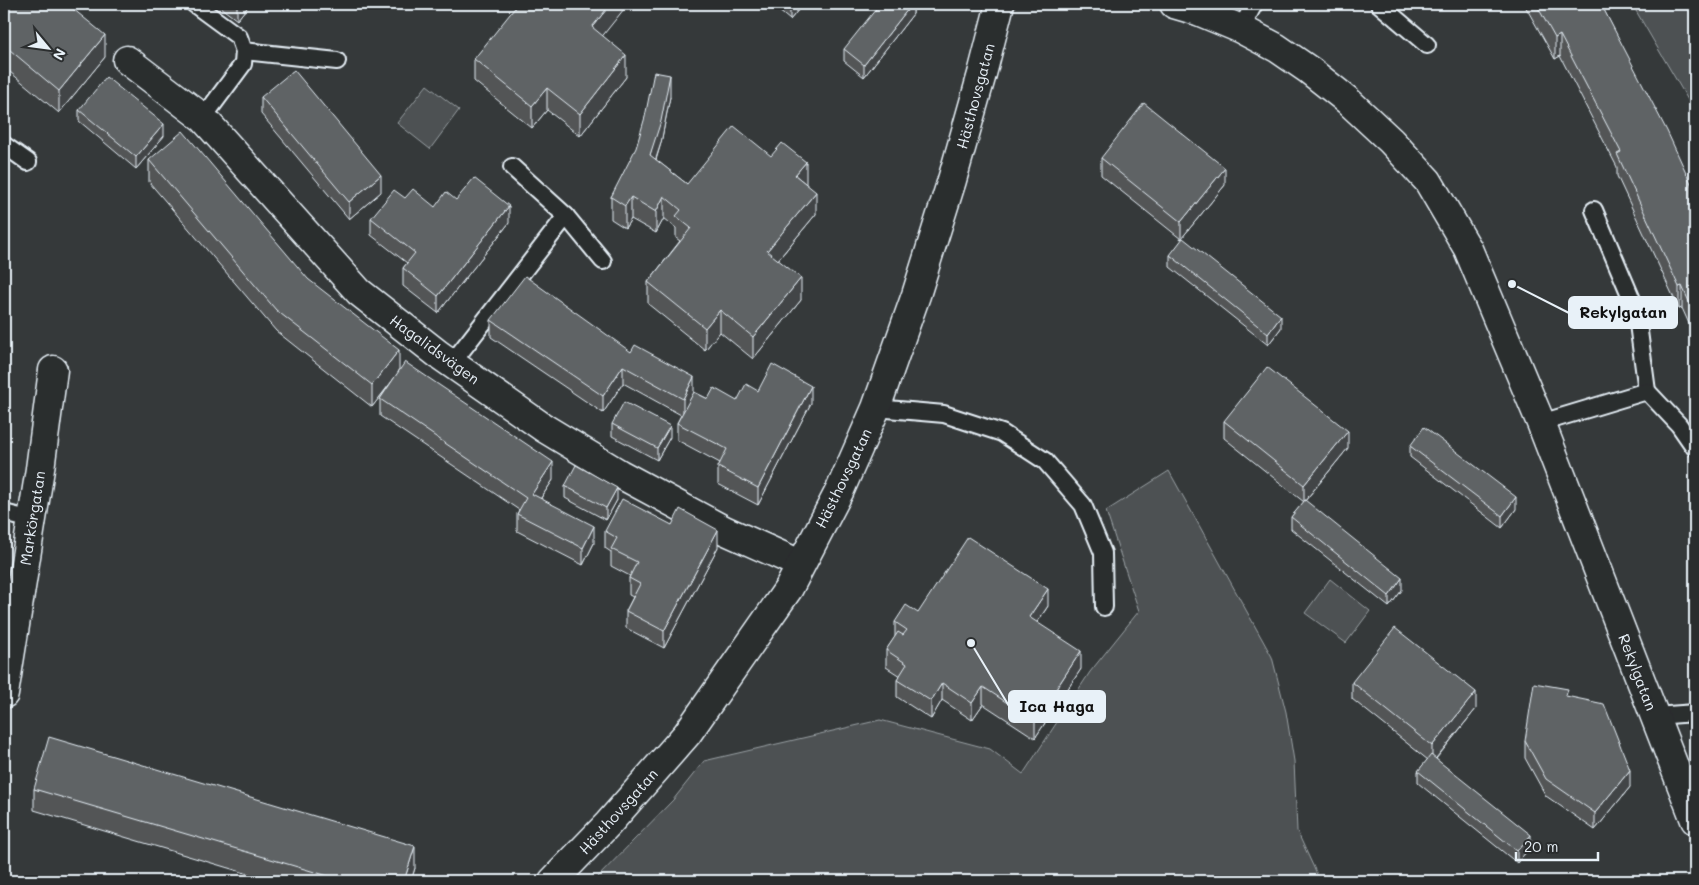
<svg xmlns="http://www.w3.org/2000/svg" width="1699" height="885" viewBox="0 0 1699 885" font-family="Mali,sans-serif">
<style>
.green{fill:#4d5152;stroke:#9aa1a5}
.lines{fill:none;stroke-linecap:round;stroke-linejoin:round}
.service-casing{stroke:#e8f1f8;stroke-width:20}
.minor-casing{stroke:#e8f1f8;stroke-width:31}
.tertiary-casing{stroke:#e8f1f8;stroke-width:31}
.service{stroke:#2a2d2e;stroke-width:16}
.minor{stroke:#2a2d2e;stroke-width:28}
.tertiary{stroke:#2a2d2e;stroke-width:28}
.wall{fill:#525557;stroke:#e8f1f8}
.shaded-wall{fill:#424547;stroke:#e8f1f8}
.building{fill:#5f6365;stroke:#e8f1f8}
.labels{text-anchor:middle;dominant-baseline:central;stroke-width:4.5;stroke-linejoin:round;paint-order:stroke}
.street-label{font-size:15px;fill:#e8f1f8;stroke:#2a2d2e}
.leader{fill:none;stroke:#e8f1f8;stroke-width:2}
.callout-dot{fill:#e8f1f8;stroke:#2a2d2e;stroke-width:2}
.callout{fill:#e8f1f8;stroke:#e8f1f8;stroke-width:2}
.callout-label{font-size:16px;text-anchor:middle;font-weight:bold;fill:#111}
</style>
<rect width="100%" height="100%" fill="#35393a"/>
<filter id="ink" filterUnits="userSpaceOnUse"><feTurbulence type="fractalNoise" baseFrequency=".02" numOctaves="2"/><feDisplacementMap in="SourceGraphic" scale="10" xChannelSelector="R" yChannelSelector="G"/><feConvolveMatrix kernelMatrix="1 2 1 2 8 2 1 2 1" color-interpolation-filters="sRGB"/></filter>
<g filter="url(#ink)">
<!-- green -->
<g class="green">
<polygon points="1632,4 1695,4 1695,112"/>
<polygon points="427,85 459,110 430,149 397,123"/>
<polygon points="1169,471 1272,657 1286,712 1294,761 1297,831 1320,881 594,881 673,800 704,761 880,720 990,749 1023,774 1090,672 1139,611 1106,511"/>
<polygon points="1330,579 1370,611 1346,643 1305,613"/>
</g>
<g class="lines">
<!-- service casing -->
<g class="service-casing">
<g id="service">
<polyline points="194,4 239,37 244,51 337,61"/>
<polyline points="1379,4 1427,45"/>
<polyline points="1241,29 1254,4"/>
<polyline points="203,118 243,64 244,51"/>
<polyline points="4,145 28,162"/>
<polyline points="512,167 566,216 603,261"/>
<polyline points="1594,210 1636,309 1647,391"/>
<polyline points="452,363 566,216"/>
<polyline points="876,408 944,414 1002,433 1045,461 1083,505 1103,553 1104,607"/>
<polyline points="1541,423 1647,391 1679,425 1695,448"/>
<polyline points="4,513 32,520"/>
<polyline points="1655,716 1695,713"/>
</g>
</g>
<!-- minor casing -->
<g class="minor-casing">
<g id="minor">
<polyline points="1174,4 1198,11 1241,29 1277,48 1309,70 1347,100 1391,141 1428,181 1468,249 1541,423 1695,820"/>
<polyline points="127,60 203,118 359,292 438,354 544,428 620,474 724,530 800,564"/>
<polyline points="4,694 40,469 53,370"/>
</g>
</g>
<!-- tertiary casing -->
<g class="tertiary-casing">
<polyline id="tertiary" points="553,881 608,824 687,734 789,588 840,490 876,408 916,295 952,180 982,74 1000,4"/>
</g>
<!-- service -->
<use href="#service" class="service"/>
<!-- minor -->
<use href="#minor" class="minor"/>
<!-- tertiary -->
<use href="#tertiary" class="tertiary"/>
</g>
<!-- wall -->
<g class="wall">
<polygon points="4,4 69,4 68,5 105,57 59,113 4,67"/>
<polygon points="216,4 250,4 237,20"/>
<polygon points="772,4 803,4 790,20 772,5"/>
<polygon points="913,4 913,14 864,77 844,61 844,49"/>
<polygon points="1524,4 1601,4 1695,192 1695,337 1682,308 1679,309 1617,176 1617,167 1560,56 1555,59"/>
<polygon points="602,36 626,77 580,136 547,110 532,128 474,81 474,59"/>
<polygon points="261,97 381,192 349,219 261,114"/>
<polygon points="670,97 661,143 656,160 687,184 806,184 816,214 778,260 801,300 753,359 720,332 705,350 648,304 648,282 680,241 676,238 676,228 664,218 656,233 631,219 625,228 611,219 611,197"/>
<polygon points="79,110 164,136 136,169 79,121"/>
<polygon points="1101,158 1225,185 1181,239 1101,175"/>
<polygon points="149,160 308,279 399,370 553,480 541,498 594,543 583,565 517,531 517,514 519,510 380,416 380,399 388,386 372,407 276,331 149,182"/>
<polygon points="405,198 435,207 456,200 509,223 438,313 403,286 403,268 407,263 371,235 371,218"/>
<polygon points="1170,255 1281,328 1268,345 1170,267"/>
<polygon points="491,320 631,352 694,392 708,399 737,401 758,391 811,403 758,505 718,484 718,467 720,463 677,440 677,423 681,415 623,383 603,413 491,337"/>
<polygon points="1224,421 1348,448 1305,501 1402,590 1389,607 1291,529 1291,517 1304,502 1224,438"/>
<polygon points="612,424 670,437 657,460 612,436"/>
<polygon points="1410,446 1516,509 1502,528 1410,457"/>
<polygon points="565,486 617,500 606,520 565,498"/>
<polygon points="672,525 718,547 664,648 626,628 626,611 633,597 629,595 629,578 630,576 611,566 611,552 605,548 605,531"/>
<polygon points="1048,606 1037,623 1081,669 1035,738 983,704 972,720 942,700 931,719 897,697 897,680 900,676 886,667 886,650 895,637 895,622 918,613"/>
<polygon points="1352,682 1476,709 1436,759 1531,846 1517,863 1418,783 1418,771 1428,760 1352,699"/>
<polygon points="1568,696 1630,787 1595,830 1546,796 1525,758 1525,741"/>
<polygon points="34,789 415,868 411,881 272,881 34,810"/>
</g>
<!-- shaded-wall -->
<g class="shaded-wall">
<polygon points="237,4 250,4 237,20"/>
<polygon points="611,4 628,4 592,49 592,27"/>
<polygon points="794,4 803,4 790,20 790,8"/>
<polygon points="912,4 913,4 913,14 864,77 864,65"/>
<polygon points="105,35 105,57 59,113 59,91"/>
<polygon points="1560,35 1560,56 1555,59 1555,38"/>
<polygon points="626,55 626,77 580,136 580,114"/>
<polygon points="670,75 670,97 661,143 650,177 650,155"/>
<polygon points="547,88 547,110 532,128 532,106"/>
<polygon points="164,124 164,136 136,169 136,157"/>
<polygon points="806,162 806,184 795,175"/>
<polygon points="1225,168 1225,185 1181,239 1181,222"/>
<polygon points="381,175 381,192 349,219 349,202"/>
<polygon points="816,192 816,214 767,273 767,251"/>
<polygon points="664,196 664,218 656,233 656,212"/>
<polygon points="631,197 631,219 625,228 625,206"/>
<polygon points="509,206 509,223 438,313 438,296"/>
<polygon points="801,278 801,300 753,359 753,337"/>
<polygon points="1682,286 1682,308 1679,309 1679,287"/>
<polygon points="720,310 720,332 705,350 705,328"/>
<polygon points="1281,316 1281,328 1268,345 1268,334"/>
<polygon points="399,350 399,372 372,407 372,385"/>
<polygon points="623,366 623,383 603,413 603,396"/>
<polygon points="694,377 694,394 683,416 683,399"/>
<polygon points="811,386 811,403 758,505 758,488"/>
<polygon points="670,426 670,437 657,460 657,448"/>
<polygon points="1348,431 1348,448 1304,502 1304,485"/>
<polygon points="553,462 553,480 532,511 532,494"/>
<polygon points="617,488 617,500 606,520 606,508"/>
<polygon points="1516,497 1516,509 1502,528 1502,516"/>
<polygon points="594,526 594,543 583,565 583,548"/>
<polygon points="718,530 718,547 664,648 664,631"/>
<polygon points="1402,578 1402,590 1389,607 1389,596"/>
<polygon points="1048,589 1048,606 1029,634 1029,617"/>
<polygon points="1081,651 1081,669 1035,738 1035,721"/>
<polygon points="942,683 942,700 931,719 931,701"/>
<polygon points="983,687 983,704 972,720 972,703"/>
<polygon points="1476,692 1476,709 1432,763 1432,746"/>
<polygon points="1630,770 1630,787 1595,830 1595,813"/>
<polygon points="1531,835 1531,846 1517,863 1517,851"/>
<polygon points="415,846 415,868 411,881 404,881"/>
</g>
<!-- building -->
<g class="building">
<polygon points="4,4 67,4 105,35 59,91 4,45"/>
<polygon points="518,4 611,4 592,27 626,55 580,114 547,88 532,106 474,59"/>
<polygon points="785,4 794,4 790,8"/>
<polygon points="880,4 912,4 864,65 844,49"/>
<polygon points="1536,4 1601,4 1667,131 1695,192 1695,315 1682,286 1679,287 1617,154 1621,152 1560,35 1555,38"/>
<polygon points="294,70 381,175 349,202 261,97"/>
<polygon points="654,72 670,75 661,121 650,155 687,184 734,126 771,156 782,143 806,162 795,175 816,192 767,251 801,278 753,337 720,310 705,328 648,282 691,228 676,216 681,210 664,196 656,212 631,197 625,206 611,197 636,148 645,117"/>
<polygon points="106,77 164,124 136,157 79,110"/>
<polygon points="1144,103 1225,168 1181,222 1101,158"/>
<polygon points="183,131 308,279 399,350 372,385 276,310 149,160"/>
<polygon points="474,178 509,206 438,296 403,268 415,253 371,218 394,190 405,198 413,189 435,207 446,192 456,200"/>
<polygon points="1183,238 1281,316 1268,334 1170,255"/>
<polygon points="525,276 631,352 635,345 694,377 683,399 623,366 603,396 491,320"/>
<polygon points="405,362 553,462 532,494 594,526 583,548 517,514 526,498 380,399"/>
<polygon points="772,364 811,386 758,488 718,467 727,449 677,423 694,392 708,399 714,388 737,401 746,384 758,391"/>
<polygon points="1267,367 1348,431 1304,485 1224,421"/>
<polygon points="624,402 670,426 657,448 612,424"/>
<polygon points="1424,427 1516,497 1502,516 1410,446"/>
<polygon points="576,465 617,488 606,508 565,486"/>
<polygon points="622,499 672,525 680,509 718,530 664,631 626,611 640,584 629,578 637,562 611,549 617,538 605,531"/>
<polygon points="1305,500 1402,578 1389,596 1291,517"/>
<polygon points="968,537 1048,589 1029,617 1081,651 1035,721 983,687 972,703 942,683 931,701 897,680 907,664 886,650 898,632 903,635 907,630 895,622 906,605 918,613"/>
<polygon points="1395,628 1476,692 1432,746 1352,682"/>
<polygon points="1534,683 1568,689 1566,696 1604,704 1630,770 1595,813 1546,779 1525,741"/>
<polygon points="49,737 415,846 404,881 345,881 34,789"/>
<polygon points="1431,755 1531,835 1517,851 1418,771"/>
</g>
</g>
<g class="labels">
<!-- street labels -->
<g class="street-label">
<text transform="translate(975 96) rotate(-75)">Hästhovsgatan</text>
<text transform="translate(435 349) rotate(36)">Hagalidsvägen</text>
<text transform="translate(843 478) rotate(-64)">Hästhovsgatan</text>
<text transform="translate(32 518) rotate(-81)">Markörgatan</text>
<text transform="translate(1638 672) rotate(69)">Rekylgatan</text>
<text transform="translate(618 811) rotate(-48)">Hästhovsgatan</text>
</g>
</g>
<!-- callouts -->
<path class="leader" d="M1512 284L1569 313M971 643L1009 706"/>
<g class="callout-dot">
<circle cx="1512" cy="284" r="5"/>
<circle cx="971" cy="643" r="5"/>
</g>
<g class="callout">
<rect x="1569" y="297" width="108" height="31" rx="5"/>
<rect x="1009" y="691" width="96" height="31" rx="5"/>
</g>
<g class="callout-label">
<text x="1623" y="318">Rekylgatan</text>
<text x="1057" y="712">Ica Haga</text>
</g>
<!-- margin -->
<rect width="1699" height="885" fill="none" stroke="#2a2d2e" stroke-width="20"/>
<rect x="10" y="10" width="1679" height="865" fill="none" stroke="#e8f1f8" stroke-width="2" filter="url(#ink)"/>
<!-- north arrow -->
<g transform="translate(48 48) rotate(119)" stroke="#2a2d2e" stroke-width="4" paint-order="stroke">
<path d="M0-4L9 19L0 12L-9 19Z" fill="#e8f1f8"/>
<text y="-8" font-size="14" font-weight="bold" text-anchor="middle" fill="#e8f1f8">N</text>
</g>
<!-- scale -->
<path d="M1516 852v8h82v-8" fill="none" stroke="#e8f1f8" stroke-width="2.5"/>
<text x="1524" y="852" font-size="15" fill="#e8f1f8" stroke="#2a2d2e" stroke-width="4" paint-order="stroke">20 m</text>
</svg>
